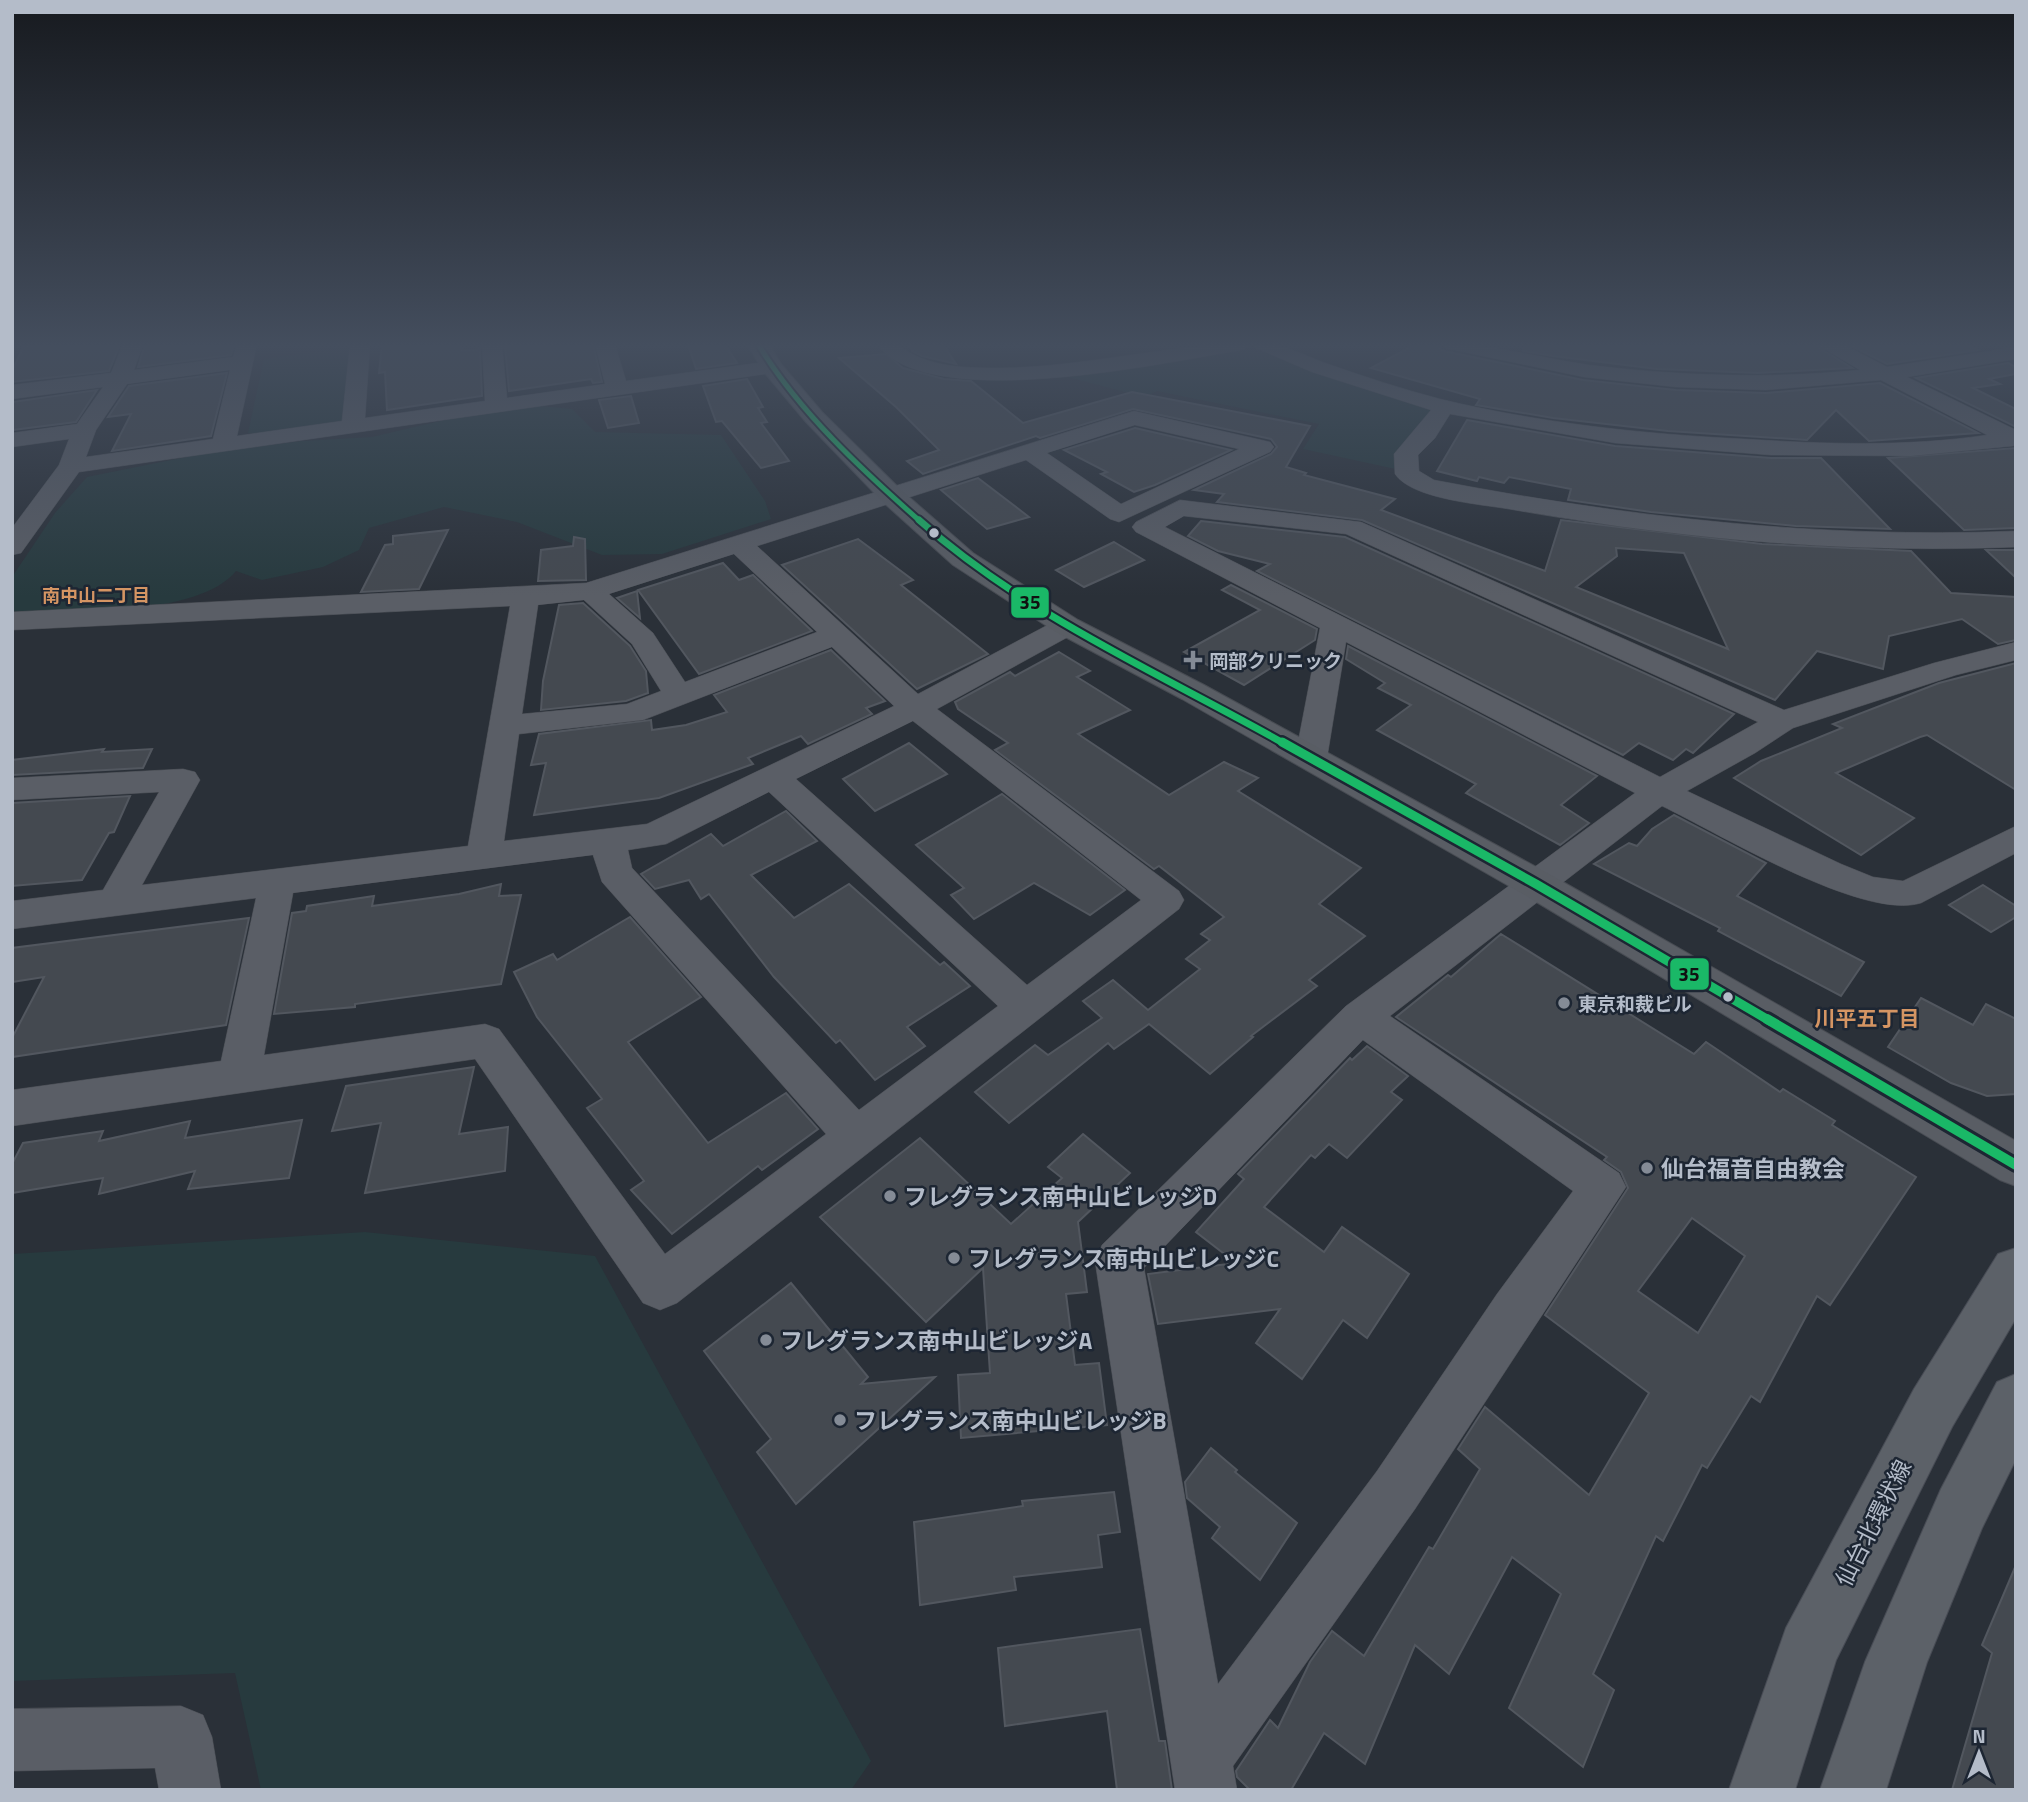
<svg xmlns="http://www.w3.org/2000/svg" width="2028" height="1802" viewBox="0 0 2028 1802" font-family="'Titillium Web','Noto Sans JP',sans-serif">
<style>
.green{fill:#273a3e}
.building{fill:#444950;stroke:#52575f;stroke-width:2;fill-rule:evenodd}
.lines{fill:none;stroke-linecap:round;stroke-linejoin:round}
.street-casing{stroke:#484c53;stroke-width:1}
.secondary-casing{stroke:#484c53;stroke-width:2}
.primary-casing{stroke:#484c55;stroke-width:2}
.street{fill:#5a5e66;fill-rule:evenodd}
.secondary{fill:#595d64;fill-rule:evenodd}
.primary{fill:#5c6168;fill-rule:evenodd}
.bus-1-far3-casing{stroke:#1d2633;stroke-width:9}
.bus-1-far2-casing{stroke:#1d2633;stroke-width:11}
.bus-1-far1-casing{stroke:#1d2633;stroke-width:14}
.bus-1-casing{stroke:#1d2633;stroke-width:16}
.bus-1-far3{stroke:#1ab867;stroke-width:5}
.bus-1-far2{stroke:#1ab867;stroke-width:7}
.bus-1-far1{stroke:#1ab867;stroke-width:9}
.bus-1{stroke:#1ab867;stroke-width:10}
.bus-dot{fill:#b4bcc9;stroke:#1d2633;stroke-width:2.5}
.poi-dot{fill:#848b96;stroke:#1d2633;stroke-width:2.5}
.labels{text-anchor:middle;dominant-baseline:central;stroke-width:5;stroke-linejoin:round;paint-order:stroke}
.far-neighbourhood-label{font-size:18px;font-weight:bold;fill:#d59563;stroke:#1d2633}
.poi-label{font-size:19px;font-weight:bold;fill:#b4bcc9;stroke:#1d2633;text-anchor:start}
.neighbourhood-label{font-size:21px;font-weight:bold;fill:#d59563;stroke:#1d2633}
.near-poi-label{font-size:23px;font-weight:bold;fill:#b4bcc9;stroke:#1d2633;text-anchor:start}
.near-street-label{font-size:23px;fill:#b4bcc9;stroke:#1d2633}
.line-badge{stroke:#1d2633;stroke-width:2.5}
.pale-badge-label{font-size:19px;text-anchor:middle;font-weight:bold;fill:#111}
</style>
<rect width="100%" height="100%" fill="#2a3038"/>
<!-- green -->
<g class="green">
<polygon points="356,347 344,424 264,435 248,433 264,359"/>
<polygon points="1237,350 1262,352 1433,408 1400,470 1303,449 1319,424 1157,391 1144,397 1068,377"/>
<path d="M530 405 572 409 595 432 721 435 765 501 771 519 662 554 602 555 517 522 444 507 369 528 359 550 323 567 262 580 236 571C199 617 69 611 12 614V577L55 513 87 477 206 453 302 441 372 437 483 411Z"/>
<polygon points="365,1232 595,1256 871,1761 851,1790 261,1790 235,1673 12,1681 12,1254"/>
</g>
<!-- building -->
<g class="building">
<polygon points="47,344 120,344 109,371 12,382 12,371 23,347"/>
<polygon points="145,344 234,344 231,355 138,367"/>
<polygon points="382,344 461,344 462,351 480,349 482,396 387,410 385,372 379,373"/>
<polygon points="523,344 593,344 602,382 593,383 591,379 509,391 505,346"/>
<polygon points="688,344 725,344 737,363 696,369"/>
<polygon points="909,344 943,344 956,364 922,356 912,351"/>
<polygon points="1416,344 1433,344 1444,351 1583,380 1676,390 1766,393 1880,383 1978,433 1869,441 1836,410 1807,440 1668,431 1553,418 1476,405 1480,399 1371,368"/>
<polygon points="1524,344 1813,344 1852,368 1758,373 1657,369 1553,356 1523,351"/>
<polygon points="1848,344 1965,344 1978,350 1887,364"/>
<path d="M886 354 903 368 944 379 971 381 1023 423 1132 392 1310 426 1286 467 1306 473 1304 475 1395 499 1381 510 1545 571 1561 520 1762 544 1911 551 1951 593 2016 597V640L1998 644 1962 619 1889 636 1883 669 1817 651 1775 700 1362 520 1217 502 1224 494 1194 490 1271 454 1277 447 1271 439 1133 409 1040 438 1036 436 923 474 907 461 939 450 896 407 839 358ZM1616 548 1684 553 1728 649 1576 587 1617 556Z"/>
<polygon points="2008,363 2016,367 2016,374 1989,379 2000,384 1973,388 2016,409 2016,427 1916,378"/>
<polygon points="227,373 211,436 112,451 131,414 108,417 129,386"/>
<polygon points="747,379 763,407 758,408 767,422 761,423 789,461 761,468 722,421 716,422 703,386"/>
<polygon points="97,390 76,422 12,430 12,402"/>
<polygon points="631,396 639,423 608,428 599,400"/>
<polygon points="1467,420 1615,446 1771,458 1821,458 1890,529 1796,526 1651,512 1568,500 1571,489 1509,477 1504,483 1479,477 1477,481 1437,471"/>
<polygon points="1135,428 1231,450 1155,485 1134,492 1101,474 1107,472 1064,450"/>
<polygon points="2016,448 2016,528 1964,530 1888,458"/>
<polygon points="978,478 1029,517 987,529 941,490"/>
<polygon points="1201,521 1345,537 1734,714 1693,753 1686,749 1673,760 1639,743 1623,755 1257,571 1270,564 1218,551 1188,536"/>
<polygon points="448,530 419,589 361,592 385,545 393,544 393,536"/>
<polygon points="574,537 585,539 586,580 538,581 541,550 573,546"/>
<polygon points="858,539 913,580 901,585 988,654 917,689 782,565"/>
<polygon points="1114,542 1144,560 1084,587 1056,570"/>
<polygon points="1986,550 2016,550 2016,578"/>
<polygon points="723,563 739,580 753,575 812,631 699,674 638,590"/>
<polygon points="1231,585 1317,629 1315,640 1244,685 1184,652 1260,610 1222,590"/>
<polygon points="637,591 640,618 617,598"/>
<polygon points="583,603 630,646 646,671 648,693 626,701 541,710 543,681 559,605"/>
<polygon points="1348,646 1597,776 1561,805 1589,823 1560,845 1466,793 1476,784 1377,730 1411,705 1378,688 1385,683 1346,659"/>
<polygon points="831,650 885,701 866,708 872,714 808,744 801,736 748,758 753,764 659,798 534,815 546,763 531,765 539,734 651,720 652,730 686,725 727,712 714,695"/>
<polygon points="1059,652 1090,671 1077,677 1130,710 1078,734 1169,795 1224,762 1258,778 1238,791 1361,868 1319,904 1365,936 1309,980 1317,986 1251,1036 1253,1037 1210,1074 1149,1024 1114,1049 1108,1043 1009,1123 975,1092 1035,1045 1048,1055 1102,1018 1083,1001 1113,980 1148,1010 1200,969 1186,959 1210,940 1201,934 1224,917 1159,866 1154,869 995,750 1008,743 958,709 955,702 1010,672 1015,676"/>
<polygon points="2016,663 2016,790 1927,735 1920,737 1836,773 1914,818 1861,855 1734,778 1761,761 1842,728 1833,724 1939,683"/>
<polygon points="909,743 947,774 875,811 843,779"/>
<polygon points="104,749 102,752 152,749 143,768 12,775 12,760"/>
<polygon points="1002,794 1125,890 1090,915 1034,883 974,919 951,895 964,888 916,845"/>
<polygon points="130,796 114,832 109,833 82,880 12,886 12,803"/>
<polygon points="786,811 817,841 751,875 794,918 849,884 940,965 944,962 970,986 907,1027 925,1046 875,1080 840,1040 836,1043 774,977 709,894 701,899 689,880 655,889 641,874 711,834 723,846"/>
<polygon points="1674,815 1766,863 1737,896 1864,962 1841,996 1718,931 1720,928 1594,864 1629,843 1637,846 1652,829"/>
<polygon points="501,884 499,896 521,895 501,984 355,1004 355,1007 274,1014 292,913 306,911 307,906 374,896 372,906 459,894"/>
<polygon points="1983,885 2016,906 2016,917 1991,932 1949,905"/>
<polygon points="630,917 701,997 628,1042 708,1143 786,1093 818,1129 762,1170 758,1166 672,1234 631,1190 644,1181 587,1108 602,1099 537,1017 514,972 553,954 557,960"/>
<polygon points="249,918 226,1025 12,1057 12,1038 44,977 12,982 12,948"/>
<path d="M1501 934 1694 1054 1706 1042 1780 1092 1783 1089 1835 1121 1832 1125 1916 1177 1830 1305 1817 1296 1760 1402 1751 1396 1707 1468 1702 1465 1663 1541 1656 1536 1593 1674 1614 1690 1583 1767 1509 1708 1561 1594 1512 1557 1449 1674 1415 1645 1365 1764 1324 1733 1291 1790H1250L1237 1777 1236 1771 1270 1720 1278 1728 1310 1662 1332 1631 1364 1656 1429 1547 1433 1549 1480 1469 1458 1449 1485 1407 1589 1495 1649 1393 1545 1315 1628 1188 1621 1172 1604 1160 1607 1157 1396 1017 1448 975 1451 977ZM1692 1218 1745 1256 1698 1333 1638 1291Z"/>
<polygon points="1921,998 1973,1025 1986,1004 2016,1019 2016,1094 1987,1096 1951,1083 1888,1047"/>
<polygon points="1367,1046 1408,1076 1391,1092 1402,1100 1347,1158 1329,1144 1315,1158 1311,1155 1264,1207 1324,1252 1342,1227 1409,1274 1367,1338 1343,1320 1302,1379 1256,1343 1280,1309 1158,1324 1148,1274 1236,1263 1196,1232 1244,1179 1238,1174 1350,1058 1352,1060"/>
<polygon points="474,1067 459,1134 508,1127 505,1171 365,1193 381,1123 332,1131 346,1086"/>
<polygon points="302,1120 289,1178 188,1189 195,1171 99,1194 103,1178 12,1193 12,1164 23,1143 103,1131 99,1141 190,1121 185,1138"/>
<polygon points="1083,1134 1130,1173 1078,1222 1087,1292 1066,1294 1075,1365 1099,1363 1107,1425 961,1438 958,1375 990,1373 983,1268 926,1322 820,1217 920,1138 1011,1224 1062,1178 1048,1167"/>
<polygon points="791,1283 868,1377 861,1384 935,1377 796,1504 757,1452 771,1439 704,1351"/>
<polygon points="1211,1448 1237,1470 1235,1472 1297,1523 1260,1580 1212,1538 1220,1527 1187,1498 1185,1482"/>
<polygon points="1114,1492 1120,1532 1098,1535 1102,1567 1014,1577 1016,1590 920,1605 914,1522 1023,1506 1022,1501"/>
<polygon points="2016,1565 2016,1790 1952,1790 1992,1653 1982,1645"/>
<polygon points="1140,1629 1159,1741 1165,1741 1172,1790 1117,1790 1107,1711 1005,1726 998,1648"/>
</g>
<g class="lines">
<!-- street casing -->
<g class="street-casing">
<g id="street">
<path d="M123 344H143L134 370 233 357 237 344H257L237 436 342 421 350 344H370L365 418 485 401 482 344H502L507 398 605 384 595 344H615L626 381 772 361 783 367 772 373 79 472 21 553 12 555V528L59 465 69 439 12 447V433L77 424 103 387 12 399V385L111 373ZM230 370 213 439 86 457 96 430 127 384Z"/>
<path d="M877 344C908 344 898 349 921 358 945 368 975 368 1001 368 1085 367 1168 344 1252 344L1242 350C1166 362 928 415 877 344Z"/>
<path d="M1253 344C1287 344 1298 353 1328 364 1365 377 1402 389 1440 399 1539 423 1642 434 1744 439 1824 444 1907 447 1987 435L1881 380 1766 390 1676 387 1584 377 1445 348 1442 344C1492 344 1540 358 1589 365 1680 376 1769 379 1860 370L1816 344H1842L1887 367 2016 347V359L1907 377 2016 430V445L2013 446 1911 456 1771 455 1615 443 1450 414 1435 438 1418 455 1419 471 1434 480C1627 517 1819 539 2016 531V547C1845 554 1678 539 1509 509 1479 504 1412 499 1395 474L1394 454 1431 410 1312 372 1256 348Z"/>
<path d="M1134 411 1270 442 1274 447 1270 452 1119 522 1110 519 1026 460 757 546 918 694 1057 620 1067 617 1077 620 1081 626 1077 632 937 709 1179 891 1184 900 1179 909 677 1303 660 1310 643 1303 475 1059 12 1126V1090L221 1061 256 898 12 929V901L103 890 159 792 12 800V778L183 769 195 772 200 780 142 885 468 846 510 606 12 630V612L586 583ZM1135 425 1239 449 1121 504 1047 453ZM734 554 817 632 685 682 653 633 609 594ZM584 600 632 644 661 691 627 704 522 714 538 605ZM832 647 894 706 647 824 504 841 519 734 643 720ZM913 721 1141 900 1027 985 796 779ZM769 792 998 1006 859 1110 632 868 628 850 666 844ZM593 855 602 882 826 1134 665 1254 499 1029 485 1024 264 1055 293 893Z"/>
<path d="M1180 500 1361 522 1784 710 1934 663 2016 642V660L1956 675 1793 728 1755 753 1687 791 1841 864 1873 877 1903 881 2016 826V853L1921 903C1863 921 1720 834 1662 806L1390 1016 1619 1173 1626 1187 1415 1509 1233 1766 1237 1790H1175L1095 1261 1102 1245 1346 1006 1635 793 1346 642 1327 758 1323 765 1311 769 1299 765 1295 758 1320 628 1136 532 1132 527 1136 522ZM1184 516 1346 534 1758 722 1660 777 1165 527ZM1363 1040 1573 1191 1497 1294 1377 1471 1218 1684 1144 1268Z"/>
<polygon points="181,1706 203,1715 212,1737 221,1790 159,1790 155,1768 12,1771 12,1709"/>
</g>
</g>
<!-- secondary casing -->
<g class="secondary-casing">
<polygon id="secondary" points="747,344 769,344 781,364 822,412 901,490 973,553 1078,620 1204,685 1549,874 2016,1141 2016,1186 2000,1180 1523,894 1182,699 1056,632 953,565 883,502 806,422 764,372"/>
</g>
<!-- primary casing -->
<g class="primary-casing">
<g id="primary">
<polygon points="2016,1248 2016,1318 1952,1427 1836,1660 1795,1790 1729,1790 1786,1628 1914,1389 1998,1254"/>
<polygon points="2016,1374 2016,1459 1982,1528 1927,1662 1886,1790 1820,1790 1865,1662 1941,1489 1997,1382"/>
</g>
</g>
<!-- street -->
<use href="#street" class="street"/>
<!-- secondary -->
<use href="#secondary" class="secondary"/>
<!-- primary -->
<use href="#primary" class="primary"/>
<!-- bus-1-far3 casing -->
<g class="bus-1-far3-casing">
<path id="bus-1-far3" d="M758 344C799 412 862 470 921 522"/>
</g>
<!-- bus-1-far2 casing -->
<g class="bus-1-far2-casing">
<path id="bus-1-far2" d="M919 520C1027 616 1161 674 1285 744"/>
</g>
<!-- bus-1-far1 casing -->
<g class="bus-1-far1-casing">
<polyline id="bus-1-far1" points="1282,742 1536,884 1770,1021"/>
</g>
<!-- bus-1 casing -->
<g class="bus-1-casing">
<polyline id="bus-1" points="1767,1019 2016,1165"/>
</g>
<!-- bus-1-far3 -->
<use href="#bus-1-far3" class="bus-1-far3"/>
<!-- bus-1-far2 -->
<use href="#bus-1-far2" class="bus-1-far2"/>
<!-- bus-1-far1 -->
<use href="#bus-1-far1" class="bus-1-far1"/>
<!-- bus-1 -->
<use href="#bus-1" class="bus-1"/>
</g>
<!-- sky -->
<linearGradient id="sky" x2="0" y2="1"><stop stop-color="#171a1f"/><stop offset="0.58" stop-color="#444e5e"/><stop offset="1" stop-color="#444e5e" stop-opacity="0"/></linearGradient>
<rect width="2028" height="596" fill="url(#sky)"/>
<!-- markers -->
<g class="bus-dot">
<circle cx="934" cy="533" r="6"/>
<circle cx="1728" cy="997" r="6"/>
</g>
<g class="poi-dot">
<path d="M1189.5 649.5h7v7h7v7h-7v7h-7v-7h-7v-7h7z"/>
<circle cx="1564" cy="1003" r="7"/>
<circle cx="1647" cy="1168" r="7"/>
<circle cx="890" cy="1196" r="7"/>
<circle cx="954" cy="1258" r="7"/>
<circle cx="766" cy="1340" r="7"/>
<circle cx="840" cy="1420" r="7"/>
</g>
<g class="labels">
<!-- far-neighbourhood labels -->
<g class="far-neighbourhood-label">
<text x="96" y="595">南中山二丁目</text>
</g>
<!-- poi labels -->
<g class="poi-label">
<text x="1209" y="660">岡部クリニック</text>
<text x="1578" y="1003">東京和裁ビル</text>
</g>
<!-- neighbourhood labels -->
<g class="neighbourhood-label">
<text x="1867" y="1018">川平五丁目</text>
</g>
<!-- near-poi labels -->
<g class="near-poi-label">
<text x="1661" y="1168">仙台福音自由教会</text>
<text x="904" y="1196">フレグランス南中山ビレッジD</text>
<text x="968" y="1258">フレグランス南中山ビレッジC</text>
<text x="780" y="1340">フレグランス南中山ビレッジA</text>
<text x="854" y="1420">フレグランス南中山ビレッジB</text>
</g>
<!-- near-street labels -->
<g class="near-street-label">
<text transform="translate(1873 1523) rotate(-63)">仙台北環状線</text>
</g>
</g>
<g class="line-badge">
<rect x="1010" y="586" width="40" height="33" rx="7" fill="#1ab867"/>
<rect x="1669" y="957" width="41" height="34" rx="7" fill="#1ab867"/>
</g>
<g class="pale-badge-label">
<text x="1030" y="609">35</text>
<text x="1689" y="981">35</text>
</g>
<!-- border -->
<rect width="2028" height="1802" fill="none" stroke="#b4bcc9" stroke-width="28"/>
<!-- north arrow -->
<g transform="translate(1979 1753)" stroke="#1d2633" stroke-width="5" paint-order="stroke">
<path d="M0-5L12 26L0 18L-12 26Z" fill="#b4bcc9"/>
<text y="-10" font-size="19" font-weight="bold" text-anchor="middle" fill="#b4bcc9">N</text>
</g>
</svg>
